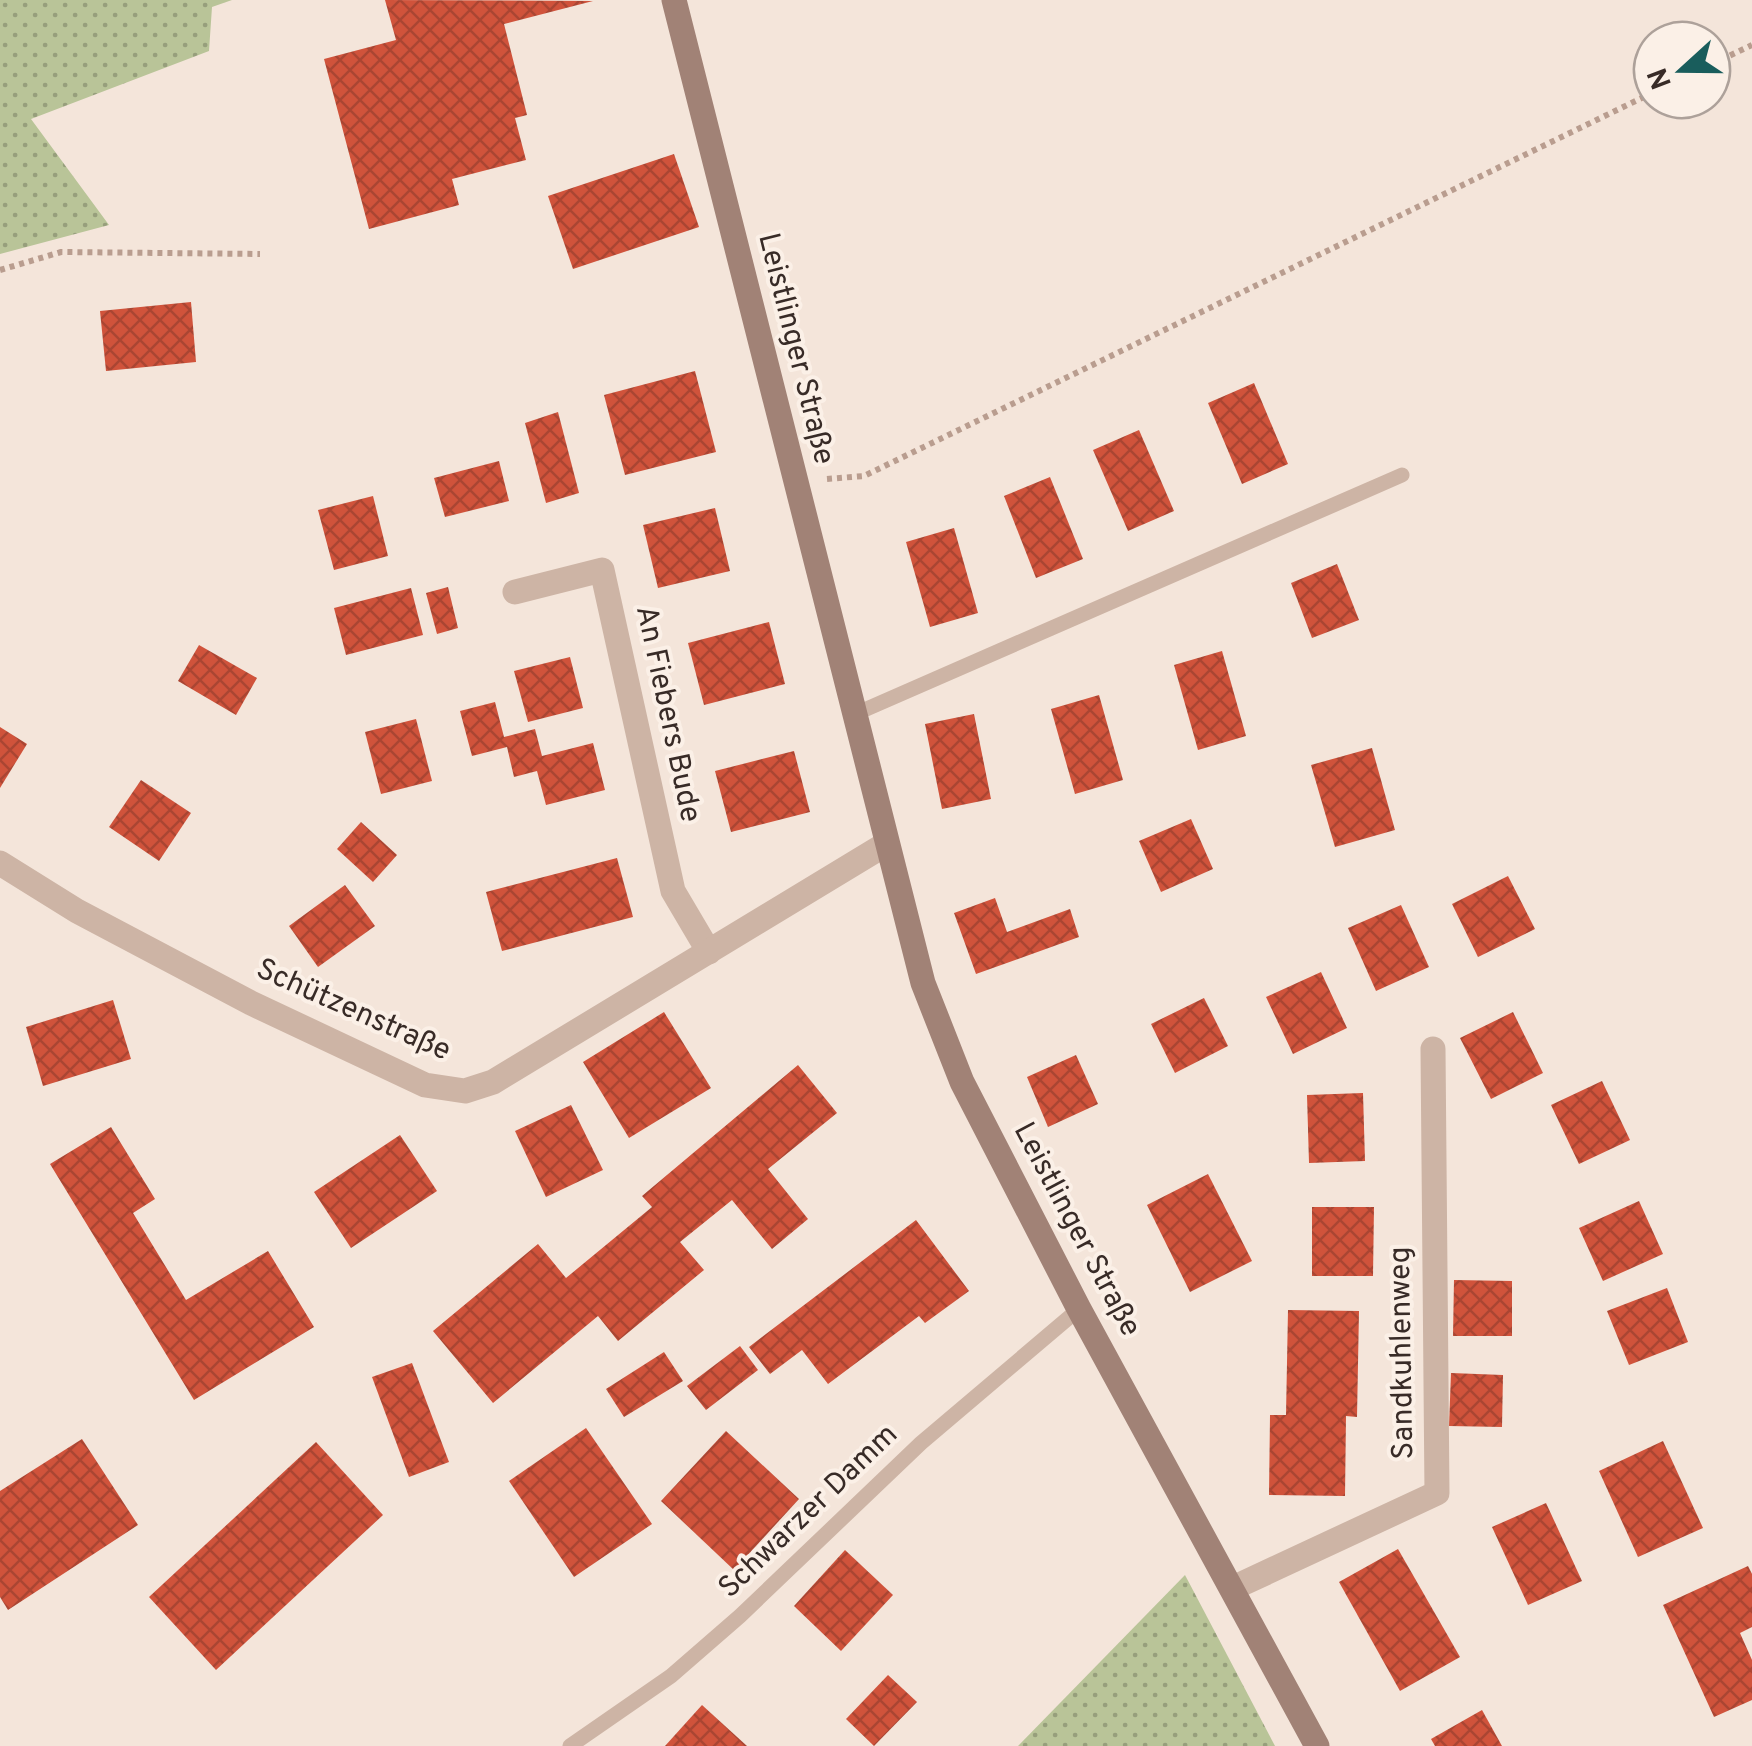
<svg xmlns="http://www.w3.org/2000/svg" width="1752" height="1746" viewBox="0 0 1752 1746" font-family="Overpass,sans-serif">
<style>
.grass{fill:url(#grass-dots)}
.building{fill:url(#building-cross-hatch)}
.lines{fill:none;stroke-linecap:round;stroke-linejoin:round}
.path{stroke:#b99d8f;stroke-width:6;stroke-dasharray:5 5;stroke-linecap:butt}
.lane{stroke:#cdb4a5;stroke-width:15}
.street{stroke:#cdb4a5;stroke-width:25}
.secondary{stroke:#a18276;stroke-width:25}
.labels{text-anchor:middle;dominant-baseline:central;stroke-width:8;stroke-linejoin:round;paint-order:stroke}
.street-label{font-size:30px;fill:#382b27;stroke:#fbf0e7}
</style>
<defs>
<pattern id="grass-dots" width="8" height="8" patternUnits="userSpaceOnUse" patternTransform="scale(2.5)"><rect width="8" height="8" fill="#b9c498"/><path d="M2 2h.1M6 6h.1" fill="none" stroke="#979f7c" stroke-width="1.8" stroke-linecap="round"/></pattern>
<pattern id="building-cross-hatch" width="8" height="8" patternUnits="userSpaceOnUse" patternTransform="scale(2.5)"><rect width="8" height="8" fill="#d0533b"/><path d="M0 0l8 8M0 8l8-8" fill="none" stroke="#aa4532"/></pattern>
</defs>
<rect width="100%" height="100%" fill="#f4e5da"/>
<!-- grass -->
<g class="grass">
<polygon points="0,0 232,0 212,7 209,51 31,119 109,225 0,254"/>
<polygon points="1185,1575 1275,1746 1018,1746"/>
</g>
<!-- building -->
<g class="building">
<polygon points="385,0 593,1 504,24 527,115 515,118 526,160 452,179 459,205 369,229 324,59 396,40"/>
<polygon points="674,154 699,227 573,269 548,196"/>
<polygon points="191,302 196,362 106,371 100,311"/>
<polygon points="695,371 716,452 625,475 604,395"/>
<polygon points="1254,383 1288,464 1242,484 1208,403"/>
<polygon points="558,412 579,493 546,503 525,423"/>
<polygon points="1139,430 1174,511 1128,531 1093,450"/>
<polygon points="499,461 509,501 445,517 434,478"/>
<polygon points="1050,477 1083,559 1036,578 1004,496"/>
<polygon points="373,496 388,556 334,570 318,510"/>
<polygon points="715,508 730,571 658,588 643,525"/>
<polygon points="954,528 978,613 930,627 906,542"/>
<polygon points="1337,564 1359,620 1312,638 1291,583"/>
<polygon points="448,587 458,628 437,634 426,593"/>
<polygon points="411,588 423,635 346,655 334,608"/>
<polygon points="769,622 785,684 704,705 688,643"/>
<polygon points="199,645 257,678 236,715 178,681"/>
<polygon points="1222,651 1246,736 1198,750 1174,665"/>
<polygon points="570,657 583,708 528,722 514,671"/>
<polygon points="1099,695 1123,780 1075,794 1051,709"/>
<polygon points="495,702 504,737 535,729 542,756 593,743 605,790 546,805 537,771 514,777 507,747 472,756 460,711"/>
<polygon points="974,714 991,799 942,809 925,724"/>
<polygon points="416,719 432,781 381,794 365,732"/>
<polygon points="0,727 27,744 0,788"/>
<polygon points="1372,748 1395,830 1335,847 1311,765"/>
<polygon points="794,751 810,812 731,832 715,771"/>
<polygon points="141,780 191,813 159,861 109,827"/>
<polygon points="1191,819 1213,869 1161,892 1139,841"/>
<polygon points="361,822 397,855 373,882 337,849"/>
<polygon points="617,858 633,917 502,951 486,892"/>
<polygon points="1508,876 1535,929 1478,957 1452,904"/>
<polygon points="345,885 375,926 318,967 289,926"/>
<polygon points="995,898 1007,932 1070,909 1079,937 976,974 954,913"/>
<polygon points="1401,905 1429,967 1376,991 1348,928"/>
<polygon points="1321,972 1347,1028 1293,1054 1266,997"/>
<polygon points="1204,998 1228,1046 1175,1073 1151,1024"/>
<polygon points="113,1000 131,1059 43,1086 26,1027"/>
<polygon points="664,1012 711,1088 629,1138 583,1062"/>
<polygon points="1513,1012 1543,1073 1491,1099 1460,1038"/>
<polygon points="1076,1055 1098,1104 1048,1127 1027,1077"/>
<polygon points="798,1065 837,1113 768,1169 808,1219 772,1249 732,1200 680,1242 704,1270 618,1341 598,1316 493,1403 433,1331 538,1244 566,1278 652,1207 642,1196"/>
<polygon points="1602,1081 1630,1140 1579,1164 1551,1105"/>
<polygon points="1363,1093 1365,1161 1309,1163 1307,1095"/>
<polygon points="571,1105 603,1170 546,1197 515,1131"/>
<polygon points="111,1127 155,1199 133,1213 186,1300 268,1251 314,1327 194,1400 50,1164"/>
<polygon points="400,1135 437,1191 351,1248 314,1192"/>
<polygon points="1208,1174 1252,1261 1190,1292 1147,1205"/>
<polygon points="1639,1201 1663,1254 1603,1281 1579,1228"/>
<polygon points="1312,1207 1374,1207 1373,1276 1312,1276"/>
<polygon points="916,1220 969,1291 925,1323 919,1316 828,1384 802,1350 770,1374 749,1347"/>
<polygon points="1454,1280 1512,1281 1512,1336 1453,1336"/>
<polygon points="1667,1288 1688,1342 1629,1365 1607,1311"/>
<polygon points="1288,1310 1359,1311 1357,1417 1346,1416 1345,1496 1269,1495 1270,1415 1286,1415"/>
<polygon points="740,1346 758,1370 706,1410 687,1386"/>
<polygon points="664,1352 683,1381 624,1417 606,1389"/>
<polygon points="412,1363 449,1462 409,1477 372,1377"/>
<polygon points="1451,1373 1503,1375 1502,1427 1449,1426"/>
<polygon points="586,1428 652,1524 574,1577 509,1481"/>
<polygon points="726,1431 799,1499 734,1570 661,1501"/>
<polygon points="82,1439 138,1525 8,1610 0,1597 0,1491"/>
<polygon points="1663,1441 1703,1528 1638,1557 1599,1471"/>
<polygon points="316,1442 383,1515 216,1670 149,1597"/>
<polygon points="1546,1503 1582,1581 1528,1605 1492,1527"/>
<polygon points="1398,1549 1460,1657 1400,1691 1339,1582"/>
<polygon points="845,1550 893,1595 841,1651 794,1606"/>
<polygon points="1748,1566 1752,1574 1752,1627 1740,1633 1752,1660 1752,1700 1714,1717 1663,1605"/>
<polygon points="888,1675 917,1702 874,1746 846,1719"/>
<polygon points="702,1705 747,1746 665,1746"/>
<polygon points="1482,1710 1502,1746 1435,1746 1431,1739"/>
</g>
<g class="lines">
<!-- path -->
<g class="path">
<polyline points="1712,64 1752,45"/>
<polyline points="0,270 61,252 260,254"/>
<polyline points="827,479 864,476 1652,93"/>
</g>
<!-- lane -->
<g class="lane">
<polyline points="855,714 1402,475"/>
<polyline points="570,1746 671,1676 740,1616 921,1443 1079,1309"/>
</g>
<!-- street -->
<g class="street">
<polyline points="515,592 602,570 673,891 709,952"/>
<polyline points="0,863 77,911 251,1003 425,1085 465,1091 493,1082 886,844"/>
<polyline points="1233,1588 1437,1493 1433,1049"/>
</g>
<!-- secondary -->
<polyline class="secondary" points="674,0 923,983 962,1082 1079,1309 1317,1746"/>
</g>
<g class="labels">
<!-- street labels -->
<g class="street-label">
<text transform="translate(795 349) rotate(76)">Leistlinger Straße</text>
<text transform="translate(667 714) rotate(78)">An Fiebers Bude</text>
<text transform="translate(353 1011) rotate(24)">Schützenstraße</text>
<text transform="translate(1076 1230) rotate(62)">Leistlinger Straße</text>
<text transform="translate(1403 1353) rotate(-91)">Sandkuhlenweg</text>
<text transform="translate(809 1512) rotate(-44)">Schwarzer Damm</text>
</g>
</g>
<!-- north arrow -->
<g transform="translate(1682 70) rotate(249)"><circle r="48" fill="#fbf0e7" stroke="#ada19a" stroke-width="2.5"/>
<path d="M0-8L18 38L0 25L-18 38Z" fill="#195d5c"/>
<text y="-15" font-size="28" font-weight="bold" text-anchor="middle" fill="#382b27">N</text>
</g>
</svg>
